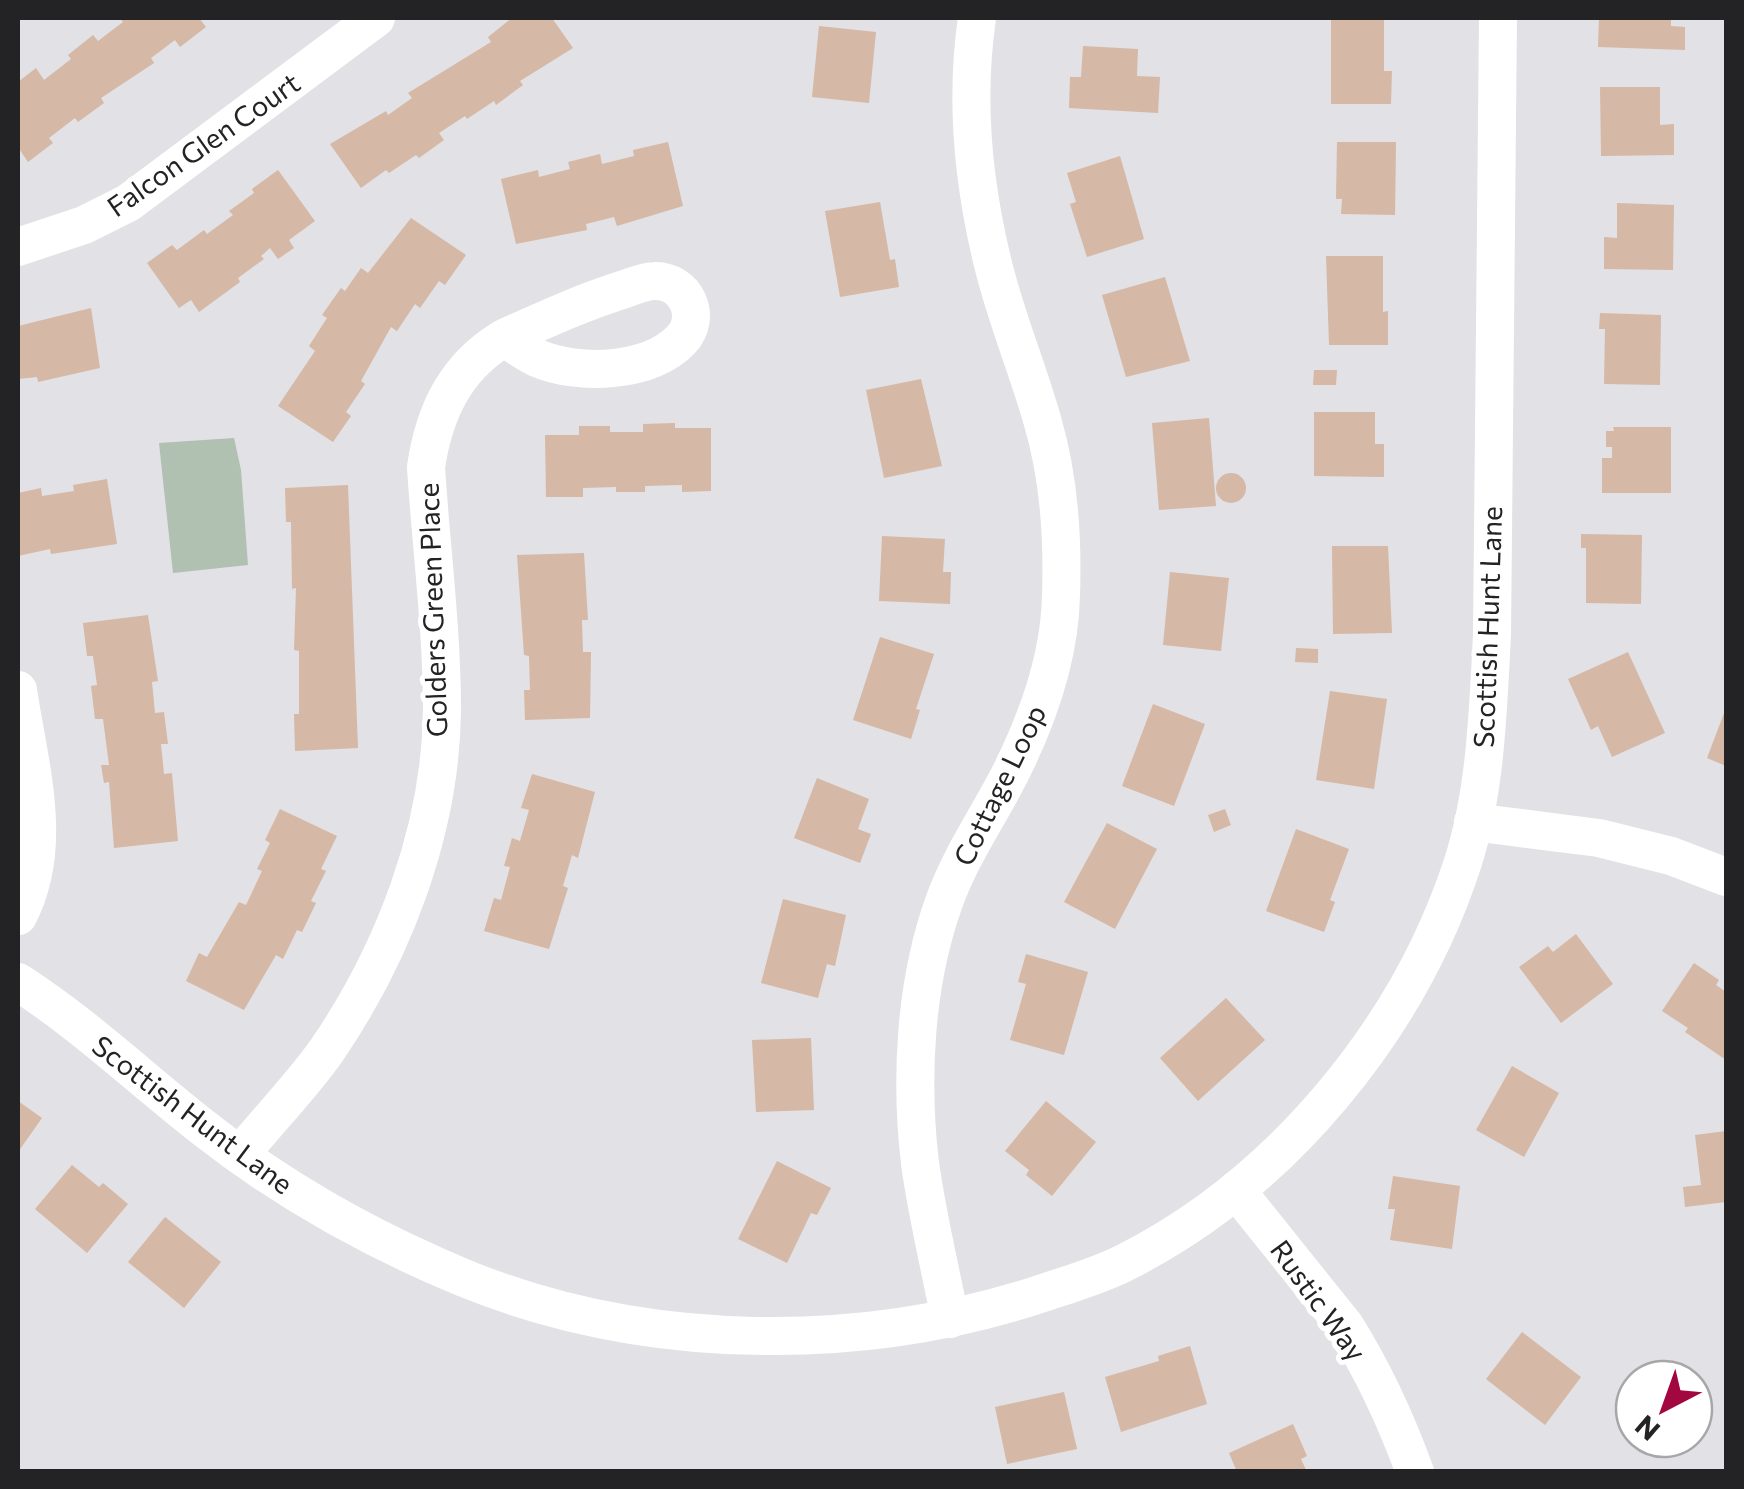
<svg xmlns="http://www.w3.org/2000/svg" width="1744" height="1489" viewBox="0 0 1744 1489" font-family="Commissioner,sans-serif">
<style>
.green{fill:#b0c1b2}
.building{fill:#d5b8a5}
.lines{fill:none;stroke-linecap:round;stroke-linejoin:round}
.minor{stroke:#fff;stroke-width:38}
.labels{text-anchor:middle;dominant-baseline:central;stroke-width:10;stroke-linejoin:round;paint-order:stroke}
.street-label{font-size:28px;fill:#232224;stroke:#fff}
</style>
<rect width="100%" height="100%" fill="#e2e1e5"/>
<!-- green -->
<polygon class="green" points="234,438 241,470 248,565 173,573 159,443"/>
<!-- building -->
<g class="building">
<polygon points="120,18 199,18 206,27 180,47 175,40 151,58 154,63 101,98 104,103 78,122 75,118 49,138 53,143 28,162 18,147 18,82 36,68 44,80 71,59 68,55 93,35 98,41 123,22"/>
<polygon points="512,18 552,18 573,48 520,81 523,85 496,105 494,101 467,119 465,116 439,133 444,140 419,158 416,155 389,173 386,170 361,188 330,144 386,111 388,115 412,98 408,93 491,42 488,37"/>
<polygon points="1331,18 1384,18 1384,71 1392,71 1391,104 1331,104"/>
<polygon points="1599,18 1671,18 1671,26 1685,27 1685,50 1598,47"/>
<polygon points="819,26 876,32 869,103 812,97"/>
<polygon points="1083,46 1138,49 1137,76 1160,77 1158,113 1069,108 1070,77 1081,77"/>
<polygon points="1600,87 1660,87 1660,125 1674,124 1674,155 1601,156"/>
<polygon points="668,142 683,206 617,226 614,217 586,224 587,230 516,244 501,179 538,170 539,177 570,169 568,162 600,154 602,164 634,156 633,150"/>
<polygon points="1337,142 1396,142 1395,215 1341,214 1342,199 1336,199"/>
<polygon points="1120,156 1144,239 1087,257 1070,204 1076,202 1067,173"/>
<polygon points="278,170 315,221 289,240 294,248 278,259 270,248 261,256 264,259 238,278 240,282 199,312 191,300 179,308 147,263 172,245 177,250 204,230 207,234 233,215 229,211 254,193 252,189"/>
<polygon points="880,202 890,260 895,259 899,287 840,297 825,211"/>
<polygon points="1617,203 1674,205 1673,270 1604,269 1604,237 1617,238"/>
<polygon points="411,218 466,255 445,285 439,281 420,308 415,304 397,331 391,327 361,381 365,384 346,412 351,416 333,442 278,406 315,351 309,346 327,318 322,315 341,288 345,291 361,268 368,273"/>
<polygon points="1326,256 1383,256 1383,312 1388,311 1388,345 1329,345"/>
<polygon points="1165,277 1190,361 1126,377 1102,295"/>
<polygon points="91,308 100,368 38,382 37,377 18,379 18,326"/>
<polygon points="1600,313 1661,315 1660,385 1604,384 1605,329 1599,329"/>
<polygon points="1314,370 1337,370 1336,385 1313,385"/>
<polygon points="921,379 942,466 884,478 866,390"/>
<polygon points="1314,412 1375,412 1375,444 1384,444 1384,477 1314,476"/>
<polygon points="1209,418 1216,506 1159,510 1152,423"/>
<polygon points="675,423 675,428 711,428 711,491 682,492 682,485 645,486 645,492 616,492 616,487 583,488 583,497 546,497 545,435 579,435 579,426 610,426 610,432 643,432 643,424"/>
<polygon points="1613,427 1671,427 1671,493 1602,493 1602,458 1612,458 1612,447 1606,447 1606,431 1614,431"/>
<circle cx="1231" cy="488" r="15"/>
<polygon points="107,479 117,544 51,554 50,549 18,556 18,493 41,488 42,496 74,491 73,485"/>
<polygon points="348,485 358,748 295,751 294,714 299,714 299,651 294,650 296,588 292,589 291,522 286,522 285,488"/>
<polygon points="1581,534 1642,535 1641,604 1586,603 1586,548 1581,548"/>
<polygon points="882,536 945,539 943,572 951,572 950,604 879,601"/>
<polygon points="1332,546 1388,546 1392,633 1333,634"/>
<polygon points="584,553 588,620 582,620 583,652 591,652 590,718 525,720 524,690 530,690 529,656 524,655 517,555"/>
<polygon points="1170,572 1229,578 1221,651 1163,645"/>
<polygon points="148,615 158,681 152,682 155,713 164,712 168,744 161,744 164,774 172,773 178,841 114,848 109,782 104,783 101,765 109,765 103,719 95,719 91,686 97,685 93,656 87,656 83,623"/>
<polygon points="880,637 934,654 916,709 920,710 911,739 853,720"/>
<polygon points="1296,648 1318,649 1318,663 1295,662"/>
<polygon points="1628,652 1665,733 1612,757 1598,726 1591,730 1568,679"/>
<polygon points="1330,691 1387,699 1374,789 1316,780"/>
<polygon points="1153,704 1205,724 1174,806 1122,786"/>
<polygon points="1726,708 1726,766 1707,758"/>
<polygon points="532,774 595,792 578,858 572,855 563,886 568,888 549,949 484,931 494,898 501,900 510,867 504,866 512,838 520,841 529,810 521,808"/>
<polygon points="817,778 869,799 858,829 871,834 860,863 794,838"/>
<polygon points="280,809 337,836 321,869 326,871 311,901 316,903 302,932 297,930 283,959 276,955 244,1010 186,981 199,953 207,957 239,902 246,905 262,871 257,869 270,843 265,840"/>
<polygon points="1225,809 1231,825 1214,832 1208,815"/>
<polygon points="1107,823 1157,849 1115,929 1064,902"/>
<polygon points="1296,829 1349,849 1330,900 1335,902 1324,932 1266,911"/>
<polygon points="783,899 846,915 835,966 827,964 818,998 761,983"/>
<polygon points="1576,934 1613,984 1561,1023 1519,967 1548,946 1553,952"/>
<polygon points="1026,954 1088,972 1064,1055 1010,1040 1026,984 1018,982"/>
<polygon points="1694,963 1719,980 1716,985 1726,992 1726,1060 1685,1032 1688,1028 1662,1011"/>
<polygon points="1226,998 1265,1040 1198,1101 1160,1058"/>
<polygon points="811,1038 814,1110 756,1112 752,1040"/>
<polygon points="1512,1066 1559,1093 1524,1157 1476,1130"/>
<polygon points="18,1101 42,1118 18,1152"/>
<polygon points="1046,1101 1096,1142 1052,1196 1026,1175 1029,1170 1005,1151"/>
<polygon points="1726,1131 1726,1202 1685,1207 1683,1187 1701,1185 1695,1135"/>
<polygon points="777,1161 831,1188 817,1215 811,1213 787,1263 738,1239"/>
<polygon points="72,1165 99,1187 103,1183 128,1204 87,1253 35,1209"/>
<polygon points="1393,1176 1460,1186 1452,1249 1390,1240 1395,1209 1388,1209"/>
<polygon points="165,1217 221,1262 184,1308 128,1262"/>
<polygon points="1522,1332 1581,1377 1545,1425 1486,1379"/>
<polygon points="1190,1346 1207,1404 1121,1432 1105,1377 1159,1361 1158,1356"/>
<polygon points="1064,1392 1077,1449 1007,1464 995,1407"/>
<polygon points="1293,1424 1307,1456 1301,1459 1307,1472 1237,1472 1229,1453"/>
</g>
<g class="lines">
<!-- minor -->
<g class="minor">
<polyline points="18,247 84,225 128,203 376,18"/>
<path d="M18 690C29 765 55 846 18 916"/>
<polyline points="1473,822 1599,838 1671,856 1726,877"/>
<path d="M18 982C85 1025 142 1080 205 1129 284 1191 372 1240 464 1278 645 1352 864 1354 1049 1291 1074 1283 1100 1275 1124 1263 1281 1184 1409 1029 1463 862 1486 790 1488 710 1492 635L1498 18"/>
<path d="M240 1155C268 1120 301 1087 327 1050 394 952 441 829 442 710 442 629 431 547 426 467 434 413 455 367 504 338 544 320 583 302 625 289 634 286 645 281 654 281 686 280 703 317 681 340 649 373 578 376 537 358 525 353 515 344 504 338"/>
<path d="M1236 1190 1345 1326C1374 1372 1396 1420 1415 1472"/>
<path d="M950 1319C940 1267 927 1215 920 1163 910 1078 915 983 944 902 961 854 991 813 1013 768 1039 715 1060 654 1061 595 1063 537 1059 478 1043 423 1028 369 1006 318 993 264 973 183 965 100 977 18"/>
</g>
</g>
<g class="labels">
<!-- street labels -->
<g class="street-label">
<text transform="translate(203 144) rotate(-35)">Falcon Glen Court</text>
<text transform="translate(432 610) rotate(-92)">Golders Green Place</text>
<text transform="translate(1487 627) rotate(-88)">Scottish Hunt Lane</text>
<text transform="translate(999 785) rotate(-64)">Cottage Loop</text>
<text transform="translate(193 1114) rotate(37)">Scottish Hunt Lane</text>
<text transform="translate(1319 1300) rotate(54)">Rustic Way</text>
</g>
</g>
<!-- border -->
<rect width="1744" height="1489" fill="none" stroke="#232224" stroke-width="40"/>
<!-- north arrow -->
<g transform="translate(1664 1409) rotate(221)"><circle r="48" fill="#ffffff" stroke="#a7a7a7" stroke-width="2.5"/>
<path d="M0-8L18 38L0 25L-18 38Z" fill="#a30740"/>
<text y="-15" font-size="28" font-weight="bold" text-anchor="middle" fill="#232224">N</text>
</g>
</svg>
